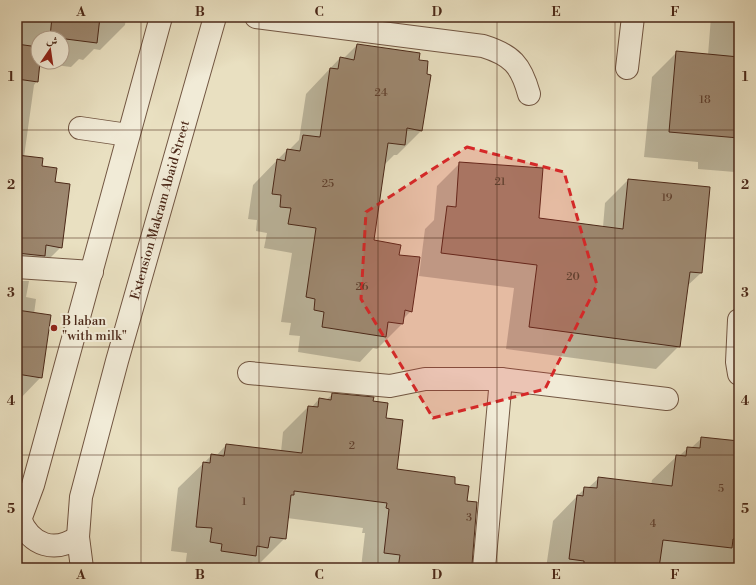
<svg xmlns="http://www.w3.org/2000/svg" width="756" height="585" viewBox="0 0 756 585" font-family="'Libre Bodoni',Amiri,serif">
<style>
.shadow{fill:#0003;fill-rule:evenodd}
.building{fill:#9d8870;stroke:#4b2818}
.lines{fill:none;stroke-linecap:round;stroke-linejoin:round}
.minor-casing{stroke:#725642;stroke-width:24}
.minor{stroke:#f1ebd7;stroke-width:22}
.marked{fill:#d62828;fill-opacity:0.2;stroke:#d62828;stroke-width:3;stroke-dasharray:8 5;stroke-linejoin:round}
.grid{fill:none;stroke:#4b2818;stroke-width:1;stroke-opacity:0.55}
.poi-dot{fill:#8f2418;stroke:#f1ebd7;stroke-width:1.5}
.labels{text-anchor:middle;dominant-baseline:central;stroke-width:4;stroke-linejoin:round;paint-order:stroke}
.number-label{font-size:11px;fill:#60402e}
.street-label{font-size:13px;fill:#4b2818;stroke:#f1ebd7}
.poi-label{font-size:13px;fill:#4b2818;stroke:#f1ebd7;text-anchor:start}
.neatline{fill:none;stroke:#4b2818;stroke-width:1.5}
.grid-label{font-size:13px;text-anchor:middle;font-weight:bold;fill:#4b2818}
</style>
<rect width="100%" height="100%" fill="#e9e0c1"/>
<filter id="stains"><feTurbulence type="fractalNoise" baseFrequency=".005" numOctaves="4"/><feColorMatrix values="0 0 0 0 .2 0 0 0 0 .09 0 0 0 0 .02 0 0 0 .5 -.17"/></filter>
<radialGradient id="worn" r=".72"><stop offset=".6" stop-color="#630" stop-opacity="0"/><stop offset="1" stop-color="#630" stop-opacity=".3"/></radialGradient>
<!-- shadow -->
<g class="shadow">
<path d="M17 17H126L125 25 100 50 94 49 83 60 79 59 71 67 39 63 37 81 34 85 24 157 41 166 54 183 61 247 36 272 29 271 19 281H29L26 297 36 299 34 314 41 377 17 402ZM38 38H62V62H38Z"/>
<polygon points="711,17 739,17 739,168 735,172 698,169 698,162 644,157 652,77 677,52 708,55"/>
<polygon points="357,45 418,61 422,130 397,155 394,155 384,165 372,241 398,255 411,311 402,320 402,324 377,349 373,348 360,362 298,352 300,336 289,335 291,323 281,322 292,253 264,248 267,233 256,231 257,220 248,219 253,185 287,150 289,150 299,140 306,94 340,58 343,59"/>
<polygon points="460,163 538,218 603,227 605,203 628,180 709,188 701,273 687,286 679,346 656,369 506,349 514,288 419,276 425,229 434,220 437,186"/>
<polygon points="333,394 372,402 385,419 396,470 453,485 466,501 476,503 471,565 468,568 361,568 365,533 362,533 363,528 287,518 285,538 260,563 253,562 247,568 193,568 185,567 187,553 171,551 178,488 212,455 216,456 226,445 281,452 283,432 308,407 311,408 319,399 326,400"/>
<polygon points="702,438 739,442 739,568 669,568 658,567 658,568 546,568 553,521 585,488 588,488 599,478 651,485 652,480 677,456 679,456 688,448 691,448"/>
</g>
<!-- building -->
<g class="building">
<polygon points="52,17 100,17 97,43 50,37"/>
<polygon points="17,44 38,47 38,62 40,62 38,82 17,79"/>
<polygon points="357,44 420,53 419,60 428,61 427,74 431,75 422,131 407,128 405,145 388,143 374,240 401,245 399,255 420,257 412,312 405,310 403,324 388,322 386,337 322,327 324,312 314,310 315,299 306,297 316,228 288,224 291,208 280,207 281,195 272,194 277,159 285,161 287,149 300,151 303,135 320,137 330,68 338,69 340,57 354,60"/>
<polygon points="676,51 739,57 739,138 669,132"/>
<polygon points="17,155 43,158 42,166 57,168 55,182 70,184 62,248 46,245 45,256 17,253"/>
<polygon points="459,162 543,168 539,218 623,229 628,179 710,187 702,273 690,272 680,347 529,327 537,265 441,253 447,206 456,207"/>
<polygon points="17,310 51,315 42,378 17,374"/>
<polygon points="332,393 374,397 373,401 388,403 386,418 403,420 397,469 455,477 455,484 469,486 467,501 477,502 472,565 458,564 458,568 398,568 400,555 384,553 389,509 386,508 387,503 294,491 294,495 291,495 286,539 270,537 268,548 257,546 256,556 221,551 222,544 210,542 212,528 196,527 203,462 210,463 211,454 224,456 226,444 302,453 308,406 318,407 319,398 331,400"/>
<polygon points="701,437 739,441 739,539 733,539 732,548 663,540 659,568 584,568 584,561 569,559 577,495 583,496 584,487 597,488 598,477 672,486 676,455 686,456 687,447 700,448"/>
</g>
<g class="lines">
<!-- minor casing -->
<g class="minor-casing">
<g id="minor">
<path d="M256 17 483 46C512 55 521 65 529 94"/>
<polyline points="627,68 633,17"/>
<polyline points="80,128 128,135"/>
<polyline points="17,267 92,272"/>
<polyline points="739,320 737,362 739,374"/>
<polyline points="249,373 390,386 425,379 501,379 667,399"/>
<path d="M20 519C31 546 55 553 78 537"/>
<polyline points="17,528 33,485 161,17"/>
<path id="s1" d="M82 568 78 537 81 497 117 361 215 17"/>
<polyline points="484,568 501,379"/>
</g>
</g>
<!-- minor -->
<use href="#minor" class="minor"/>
</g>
<!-- marked area -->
<path class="marked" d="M467 147 564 172 597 285 545 389 433 418 361 299 366 212Z"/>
<!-- grid -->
<path class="grid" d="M141 17V568M259 17V568M378 17V568M497 17V568M615 17V568M17 130H739M17 238H739M17 347H739M17 455H739"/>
<!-- markers -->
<circle class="poi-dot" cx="54" cy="328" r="4"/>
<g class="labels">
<!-- number labels -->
<g class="number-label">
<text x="381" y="93">24</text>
<text x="705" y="100">18</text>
<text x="500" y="182">21</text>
<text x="328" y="184">25</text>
<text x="667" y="198">19</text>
<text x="573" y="277">20</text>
<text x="362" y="287">26</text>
<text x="352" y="446">2</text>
<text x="721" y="489">5</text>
<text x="244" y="502">1</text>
<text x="469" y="518">3</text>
<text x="653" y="524">4</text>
</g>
<!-- street labels -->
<g class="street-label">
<text stroke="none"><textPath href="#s1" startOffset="369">Extension Makram Abaid Street</textPath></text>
</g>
<!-- poi labels -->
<g class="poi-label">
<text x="62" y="321">B laban<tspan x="62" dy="15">"with milk"</tspan></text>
</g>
</g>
<!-- margin -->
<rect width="756" height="585" fill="none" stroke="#e9e0c1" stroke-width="44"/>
<!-- north arrow -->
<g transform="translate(50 50) rotate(13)"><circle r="19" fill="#f1ebd7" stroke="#af9d8b"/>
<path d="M0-3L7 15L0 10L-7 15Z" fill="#8f2418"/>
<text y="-6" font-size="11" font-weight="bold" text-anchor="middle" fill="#4b2818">ش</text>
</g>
<rect x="22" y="22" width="712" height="541" class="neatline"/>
<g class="grid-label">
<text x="81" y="16">A</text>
<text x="200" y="16">B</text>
<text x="319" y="16">C</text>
<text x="437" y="16">D</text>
<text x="556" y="16">E</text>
<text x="675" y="16">F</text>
<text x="11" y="81">1</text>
<text x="745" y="81">1</text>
<text x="11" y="189">2</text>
<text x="745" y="189">2</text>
<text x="11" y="297">3</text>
<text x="745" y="297">3</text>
<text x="11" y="405">4</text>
<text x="745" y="405">4</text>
<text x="11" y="513">5</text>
<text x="745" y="513">5</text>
<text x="81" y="579">A</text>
<text x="200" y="579">B</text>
<text x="319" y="579">C</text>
<text x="437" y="579">D</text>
<text x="556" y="579">E</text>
<text x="675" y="579">F</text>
</g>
<rect width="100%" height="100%" filter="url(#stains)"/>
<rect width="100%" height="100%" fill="url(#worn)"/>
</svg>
